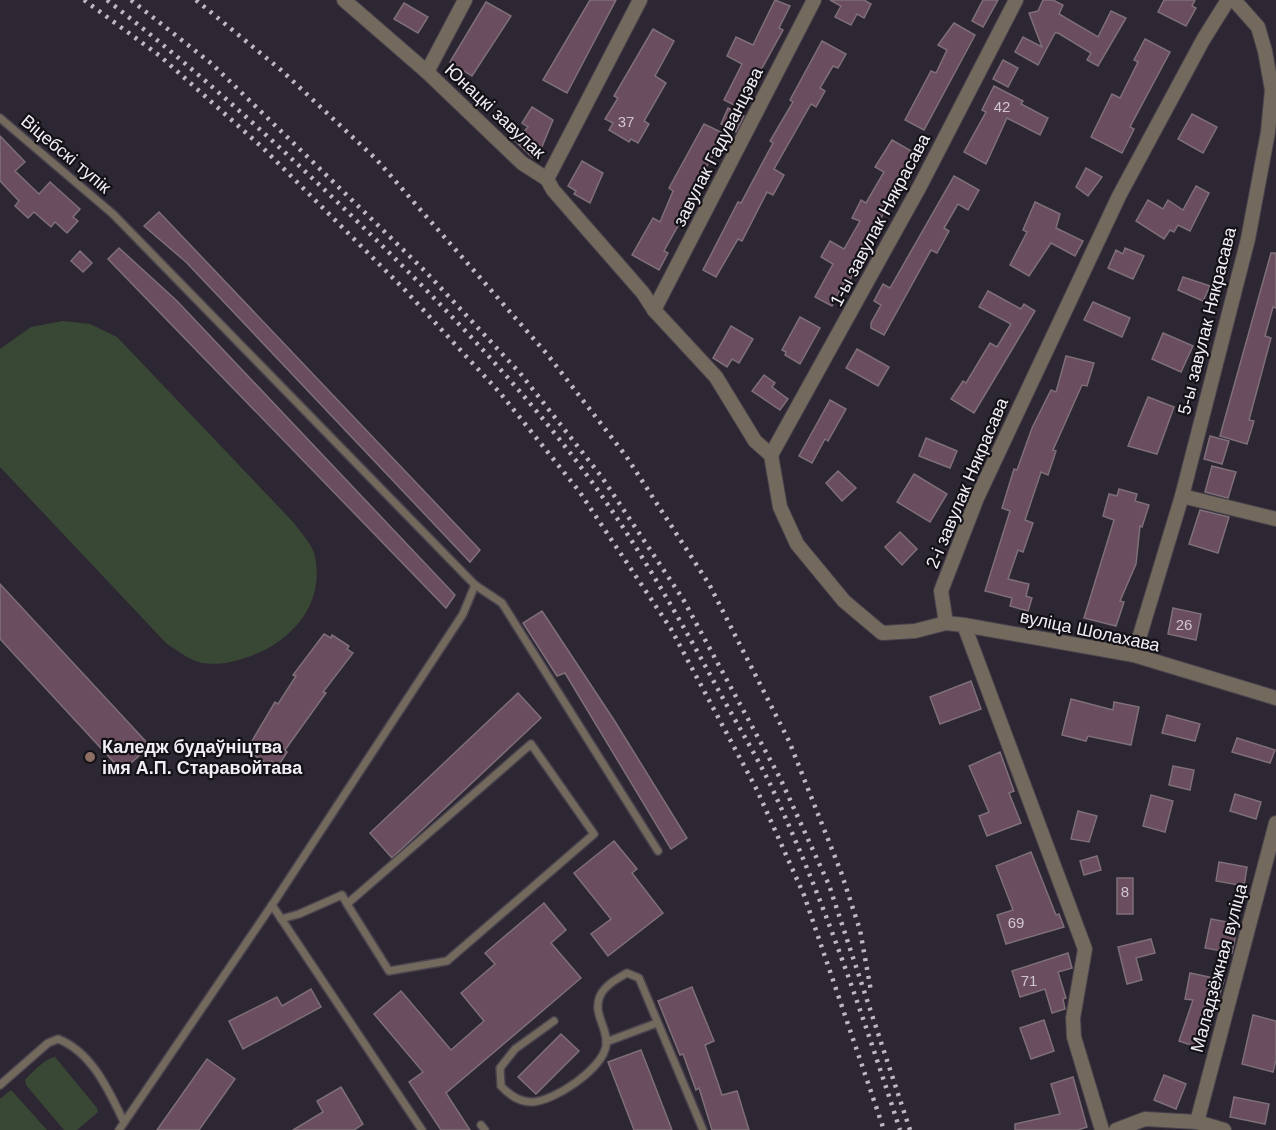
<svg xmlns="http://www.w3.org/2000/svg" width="1276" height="1130" viewBox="0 0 1276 1130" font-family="Helvetica,sans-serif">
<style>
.green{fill:#394834}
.building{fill:#6a4d5f;stroke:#7e6f78;stroke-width:1.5}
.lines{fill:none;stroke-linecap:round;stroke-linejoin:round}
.service-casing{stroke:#49434e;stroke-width:10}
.minor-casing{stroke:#49434e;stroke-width:16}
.service{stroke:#73695d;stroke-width:7}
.minor{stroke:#73695d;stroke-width:14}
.rail{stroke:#bdb8c1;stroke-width:4.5;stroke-dasharray:3 6;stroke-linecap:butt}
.education-dot{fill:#8d6e63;stroke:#141217;stroke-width:2}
.labels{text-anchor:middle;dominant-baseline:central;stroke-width:4.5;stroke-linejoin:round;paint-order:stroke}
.number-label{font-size:15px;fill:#d0c6d0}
.street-label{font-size:18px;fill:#f2eef6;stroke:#141217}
.poi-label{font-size:18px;font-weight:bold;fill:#f2eef6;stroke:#141217;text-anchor:start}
</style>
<rect width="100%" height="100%" fill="#2d2733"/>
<!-- green -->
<g class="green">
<path d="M63 321 90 324 117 337 294 523C300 532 311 543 314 553 328 607 286 648 238 660 226 664 206 666 193 660 184 656 175 649 166 643L0 467V349L31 327Z"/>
<path d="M55 1057 97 1108 98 1112 77 1130H64L26 1085 25 1080C33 1072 44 1059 55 1057Z"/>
<polygon points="11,1090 47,1130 0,1130 0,1099"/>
</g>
<!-- building -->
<g class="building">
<polygon points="590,0 616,0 567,93 543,80"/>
<polygon points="775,0 790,6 779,28 783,30 740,108 724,100 742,64 727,56 736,37 753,45"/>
<polygon points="830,0 864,0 871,4 864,18 857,14 851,25 835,17 841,6"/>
<polygon points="983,0 998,0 983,27 972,21"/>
<polygon points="1043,0 1053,0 1063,5 1059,14 1098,37 1111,11 1126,18 1098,66 1087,60 1091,53 1058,33 1055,33 1038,65 1015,52 1023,37 1042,47 1029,13 1038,11"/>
<polygon points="1164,0 1195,0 1192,6 1196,8 1186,26 1158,12"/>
<polygon points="486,2 511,16 472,76 450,62"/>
<polygon points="404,3 428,17 418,33 394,19"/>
<polygon points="954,23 975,35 924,130 905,120 931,71 936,73 947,50 938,45"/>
<polygon points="653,29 674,41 655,76 666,83 644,121 649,124 638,143 631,139 629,142 609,130 613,123 605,119 618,98 614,96"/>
<polygon points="1145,39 1170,52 1130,127 1134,129 1122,153 1091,137 1112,94 1120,98 1138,62 1134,60"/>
<polygon points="822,41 846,54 838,68 833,66 820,88 825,91 816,107 811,104 774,169 784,175 773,195 767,192 742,241 738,239 716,277 703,270 738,202 741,203 773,143 770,141 793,102 790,100"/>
<polygon points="1003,60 1018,68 1008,87 993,79"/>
<polygon points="994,86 1023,101 1021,104 1048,118 1040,135 1007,118 986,164 964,152 986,112 982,110"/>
<polygon points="532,107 553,120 541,149 532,157 515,141 528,127 522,123"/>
<polygon points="728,108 744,116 736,132 721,124"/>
<polygon points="1192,114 1217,127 1203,153 1178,139"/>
<polygon points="704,124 725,134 695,187 700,189 690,211 687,210 664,251 668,253 659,270 632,255 653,218 660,222 673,191 669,188"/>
<polygon points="0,136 25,162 15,171 39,194 50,182 80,209 73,217 78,221 67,233 55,222 51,227 34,212 28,218 15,206 19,201 0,181"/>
<polygon points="892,140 913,152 895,187 900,190 891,207 888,205 868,242 874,245 866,258 864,257 847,284 844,283 832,306 815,297 833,264 821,257 830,241 844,249 860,221 852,218 861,200 866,203 884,172 875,167"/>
<polygon points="582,161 603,173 590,203 574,194 576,191 568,186"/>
<polygon points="1086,168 1102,177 1088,196 1076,187"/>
<polygon points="954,176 979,190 968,210 958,204 944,228 949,231 937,253 931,250 884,335 871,328 871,323 881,305 874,301 883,284 890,288"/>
<polygon points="1196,186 1209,193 1190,231 1178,225 1174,232 1170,230 1164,239 1136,221 1148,200 1163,209 1168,200 1183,210"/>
<polygon points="1035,202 1060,214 1056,228 1083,241 1075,256 1051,243 1029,276 1010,265 1027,232 1023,230"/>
<polygon points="159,212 480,550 470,562 186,262 144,226"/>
<polygon points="119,248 177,301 455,595 446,608 108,259"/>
<polygon points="1125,248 1144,256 1133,279 1108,268 1116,250 1123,254"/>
<polygon points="80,251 92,263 83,272 71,261"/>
<polygon points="1271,253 1276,253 1276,308 1273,307 1265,336 1271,338 1249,420 1254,421 1247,444 1220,436"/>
<polygon points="1183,277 1210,286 1203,301 1178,290"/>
<polygon points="988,291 1021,309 1024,304 1035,311 974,413 951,399 963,381 966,383 990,343 997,347 1011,324 979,307"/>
<polygon points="1093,302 1130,318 1122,337 1084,320"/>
<polygon points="800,317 820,328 800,364 785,355 786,352 782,350"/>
<polygon points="731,326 753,339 739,363 732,359 727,367 713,358"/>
<polygon points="1163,333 1193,346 1181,372 1152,359"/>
<polygon points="857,349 889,367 878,386 846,368"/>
<polygon points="1066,356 1094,363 1087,386 1082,385 1053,450 1056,451 1048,475 1041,472 1025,520 1033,523 1023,552 1018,550 1008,579 1029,584 1026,596 1032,598 1028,611 1010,606 1012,598 985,591 1010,511 1002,508 1014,469 1017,470 1032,428 1051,390 1056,392"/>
<polygon points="764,375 775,383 772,387 788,399 780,410 752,391"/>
<polygon points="1148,397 1174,407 1157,454 1128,446"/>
<polygon points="830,400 846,409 828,441 825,439 812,463 799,456"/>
<polygon points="1210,436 1229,441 1222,464 1204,459"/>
<polygon points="926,438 957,451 950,468 919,456"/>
<polygon points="1212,466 1236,472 1228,498 1205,492"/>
<polygon points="838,471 856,488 842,501 826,483"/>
<polygon points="914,474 947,494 930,522 897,502"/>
<polygon points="1119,489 1137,494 1135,501 1149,505 1142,527 1140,526 1136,564 1120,601 1124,602 1116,626 1084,618 1114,520 1103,516 1109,494 1117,496"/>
<polygon points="1200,510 1229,517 1218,553 1189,544"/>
<polygon points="900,532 917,549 902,565 885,547"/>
<polygon points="0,584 150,746 122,771 0,639"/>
<polygon points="1173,608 1201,614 1196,640 1168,634"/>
<polygon points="542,611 614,720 687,838 671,849 565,673 557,676 523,623"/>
<polygon points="324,634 331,638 332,635 349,646 347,649 353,653 323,692 326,693 285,750 287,752 278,766 271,761 269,765 254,755 256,751 249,746 275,702 278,704 296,676 293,675"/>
<polygon points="971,681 981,709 940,724 930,697"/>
<polygon points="518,693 541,718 392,858 370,833"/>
<polygon points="1071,699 1113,710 1114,702 1139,707 1131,745 1088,736 1086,741 1062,735"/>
<polygon points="1167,715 1200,724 1195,741 1162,733"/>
<polygon points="1237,738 1275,750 1270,763 1232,752"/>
<polygon points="1000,752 1014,791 1009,793 1021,823 987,836 979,816 989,812 969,766"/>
<polygon points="1173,766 1194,770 1190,790 1169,785"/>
<polygon points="1235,794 1261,802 1256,819 1230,811"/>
<polygon points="1151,795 1173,801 1165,832 1143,826"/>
<polygon points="1078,811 1097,816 1089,842 1071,839"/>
<polygon points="614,841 637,869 632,873 663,913 608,956 591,934 611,919 574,873"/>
<polygon points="1031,852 1056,915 1059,914 1064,927 1006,944 997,915 1013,910 996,866"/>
<polygon points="1097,856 1101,870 1084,875 1080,861"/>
<polygon points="1219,862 1247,867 1244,886 1216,881"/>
<rect x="1117" y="878" width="16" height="36"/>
<polygon points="544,903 566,930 551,943 581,978 446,1093 470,1130 441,1130 409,1082 423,1072 374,1014 401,991 451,1050 484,1021 461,993 495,964 485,953"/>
<polygon points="1211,919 1238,924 1232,953 1205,948"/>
<polygon points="1151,939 1155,953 1136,958 1142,980 1127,984 1118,947"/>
<polygon points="1068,953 1072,968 1058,972 1066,998 1063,999 1065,1009 1052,1013 1045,989 1020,997 1012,971"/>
<polygon points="1190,973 1224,980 1203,1049 1179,1041 1193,1000 1185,999"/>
<polygon points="692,987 714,1041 705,1045 722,1095 737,1091 749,1130 712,1130 699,1088 696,1090 683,1054 680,1055 658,1001"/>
<polygon points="311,989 321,1007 243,1049 229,1021 277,997 282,1006"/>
<polygon points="1253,1015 1276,1021 1276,1060 1273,1072 1242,1064"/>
<polygon points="1044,1020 1054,1051 1031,1059 1020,1028"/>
<polygon points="561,1034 579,1051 536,1094 518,1077"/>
<polygon points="641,1050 672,1130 634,1130 608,1062"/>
<polygon points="207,1059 235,1079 199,1130 157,1130"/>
<polygon points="1164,1075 1186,1084 1176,1109 1154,1100"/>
<polygon points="1073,1077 1087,1127 1078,1130 1015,1130 1015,1124 1060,1114 1051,1084"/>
<polygon points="341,1087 363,1124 354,1130 293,1130 323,1112 317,1101"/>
<polygon points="1234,1097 1269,1104 1265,1124 1230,1117"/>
</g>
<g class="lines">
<!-- service casing -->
<g class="service-casing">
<g id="service">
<polyline points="0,118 113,214 475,585 502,603 658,851"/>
<polyline points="272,905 422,1130"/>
<polyline points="281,919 299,914 342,895 347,904 389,971 447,961 594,834 531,744 347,904"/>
<path d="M554 1021 515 1049 500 1068 501 1086C510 1096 519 1102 532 1102 555 1101 602 1069 606 1046 609 1029 592 1014 600 996 605 985 617 979 627 973L639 978 703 1130"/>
<polyline points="606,1042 657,1023"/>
<path d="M0 1085 48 1043 58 1039C92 1052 109 1091 124 1122"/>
<polyline points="481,1125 485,1130"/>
<polyline points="119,1130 272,905 463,614 475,585"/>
</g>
</g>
<!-- minor casing -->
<g class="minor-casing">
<g id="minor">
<polyline points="344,0 427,72"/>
<polyline points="465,0 427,72 522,163 547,179"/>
<polyline points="547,179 553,190 643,293 654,310 716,377 755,441 771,455 780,507 797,544 844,601 882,633 915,631 946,623"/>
<polyline points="547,179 640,0"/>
<polyline points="654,310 814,0"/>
<polyline points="771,455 920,186 1016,0"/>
<polyline points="1182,496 1276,519"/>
<polyline points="964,625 1134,655 1276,698"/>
<polyline points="1134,655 1182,496 1248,239 1268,132 1272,90 1265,51 1258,27 1234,0"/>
<polyline points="1197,1122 1276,823"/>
<polyline points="1102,1130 1074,1037 1073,1018 1085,949 964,625 946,623 941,591 977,498 1119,196 1203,40 1228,0"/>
<polyline points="1116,1130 1145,1119 1197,1122 1224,1130"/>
</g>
</g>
<!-- service -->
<use href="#service" class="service"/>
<!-- minor -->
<use href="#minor" class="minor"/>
<!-- rail -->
<g class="rail">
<polyline points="84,0 160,56 263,148 404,289 501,394 579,491 671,629 757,790 804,895 884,1130"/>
<path d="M107 0C197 70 279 145 361 225 443 305 524 389 592 482 640 549 681 621 720 693 737 724 756 755 771 786 823 897 862 1013 900 1130"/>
<polyline points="131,0 212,64 425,271 520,373 601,476 683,599 780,778 829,885 910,1130"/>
<polyline points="196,0 281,70 376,159 547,354 626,456 709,584 789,741 841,872 860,930 871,991"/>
</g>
</g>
<!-- markers -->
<circle class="education-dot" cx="90" cy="757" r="6"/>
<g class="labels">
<!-- number labels -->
<g class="number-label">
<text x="1002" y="106">42</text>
<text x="626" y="121">37</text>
<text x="1184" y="624">26</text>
<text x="1125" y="891">8</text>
<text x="1016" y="922">69</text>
<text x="1029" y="980">71</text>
</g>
<!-- street labels -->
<g class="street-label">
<text transform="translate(495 111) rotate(43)">Юнацкі завулак</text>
<text transform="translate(718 147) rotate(-63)">завулак Гадуванцэва</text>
<text transform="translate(66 154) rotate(40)">Віцебскі тупік</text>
<text transform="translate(880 220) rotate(-62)">1-ы завулак Някрасава</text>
<text transform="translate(1207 321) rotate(-76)">5-ы завулак Някрасава</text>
<text transform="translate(967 483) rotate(-67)">2-і завулак Някрасава</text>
<text transform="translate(1090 631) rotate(12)">вуліца Шолахава</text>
<text transform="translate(1219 968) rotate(-75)">Маладзёжная вуліца</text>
</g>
<!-- poi labels -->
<g class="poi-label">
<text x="102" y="747">Каледж будаўніцтва<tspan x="102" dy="21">імя А.П. Старавойтава</tspan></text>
</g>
</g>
</svg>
